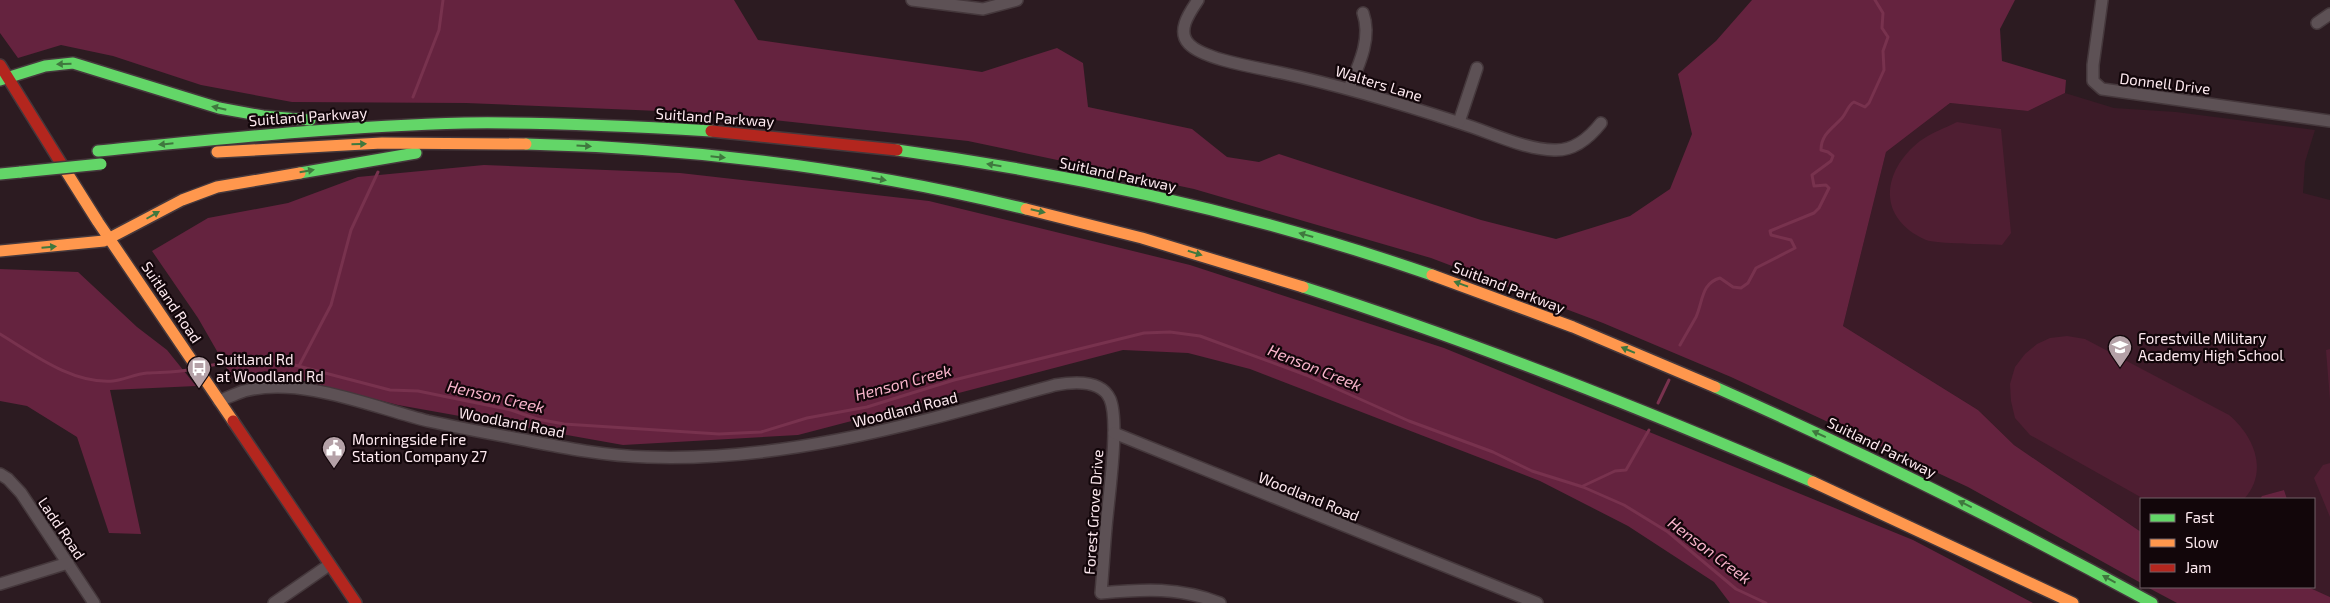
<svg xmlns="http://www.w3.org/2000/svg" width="2330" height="603" viewBox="0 0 2330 603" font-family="'Exo 2',sans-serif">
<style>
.built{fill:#3c1b28}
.green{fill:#4f1e32}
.forest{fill:#65233f}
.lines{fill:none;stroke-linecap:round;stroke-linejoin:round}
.stream{stroke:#78324e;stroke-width:3}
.street-casing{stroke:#45383c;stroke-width:14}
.fast-casing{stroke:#45383c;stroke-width:14}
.slow-casing{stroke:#45383c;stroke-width:14}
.jam-casing{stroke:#45383c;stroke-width:14}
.street{stroke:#5d5155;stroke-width:11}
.fast{stroke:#63d668;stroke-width:11}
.slow{stroke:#ff974d;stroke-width:11}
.jam{stroke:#b3261e;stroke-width:11}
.fast-bridge-casing{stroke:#45383c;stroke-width:14;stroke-linecap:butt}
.fast-bridge{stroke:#63d668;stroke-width:11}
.oneway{fill:#3f783e}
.labels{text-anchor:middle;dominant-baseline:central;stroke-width:4.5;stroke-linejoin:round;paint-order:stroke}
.street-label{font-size:15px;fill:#fde9ef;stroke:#12060a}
.poi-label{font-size:15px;fill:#fde9ef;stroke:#12060a;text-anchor:start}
.water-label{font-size:16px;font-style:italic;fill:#f8b4cb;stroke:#12060a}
</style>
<rect width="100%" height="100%" fill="#2c1b21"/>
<!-- built -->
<polygon class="built" points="2065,93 2114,108 2176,112 2315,130 2305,162 2303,193 2330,200 2330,597 2308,587 2314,587 2314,499 2287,499 2284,490 2263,496 2260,499 2141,499 2141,532 2014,445 1978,410 1843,326 1886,152 1950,103 2028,111"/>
<!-- green -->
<g class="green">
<path d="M1957 122 2001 129 2011 233 2002 245C1987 244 1936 244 1926 240 1877 218 1881 172 1920 141 1931 133 1945 128 1957 122Z"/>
<path d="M2067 336 2085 339 2229 415C2254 436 2269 472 2244 499H2144L2030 435 2015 418 2011 401 2010 384 2015 367 2025 354 2037 344 2050 338Z"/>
<polygon points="2330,349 2330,400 2326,350"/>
<polygon points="2330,463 2330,517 2314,478 2323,465"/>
</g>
<!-- forest -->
<g class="forest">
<polygon points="0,0 734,0 758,40 982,72 1057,48 1083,63 1088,107 1192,129 1227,157 1259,162 1279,154 1481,220 1556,239 1630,216 1670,189 1692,134 1678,74 1716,41 1752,0 2015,0 2000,29 2002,61 2066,80 2065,93 2028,111 1950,103 1886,152 1843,326 1978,410 2014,445 2141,532 2141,583 1968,487 1731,377 1603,323 1431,258 1194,189 968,141 708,113 466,103 292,102 201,85 113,56 61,45 18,58 0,33"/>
<polygon points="484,165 680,173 929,201 1190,265 1444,348 1913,540 2033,603 1730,603 1714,582 1628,526 1540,481 1250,369 1188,353 1123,350 798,435 623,445 398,405 265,371 233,379 198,318 152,251 208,218 288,203 358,177"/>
<polygon points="0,269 78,272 137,327 167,350 196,386 110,390 141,534 109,533 77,437 27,406 0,401"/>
<polygon points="2284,490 2287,499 2260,499 2262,496"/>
<polygon points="2147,587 2308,587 2330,597 2330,603 2177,603"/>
</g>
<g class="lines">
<!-- stream -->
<g class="stream">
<polyline points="413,97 439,30 443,0"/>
<path d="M0 334C33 354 72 384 113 381 124 380 135 374 147 373 163 372 176 373 193 369"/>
<path d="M1680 345C1685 336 1691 326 1696 317 1703 302 1701 283 1720 278L1733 287 1741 288 1748 283 1756 268 1795 248 1791 240 1771 235 1770 231 1814 213 1819 208 1829 188 1826 185 1814 186 1812 175 1831 161 1833 156 1828 152 1821 150C1821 134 1833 128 1842 118 1847 112 1848 105 1854 102L1865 107 1869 103 1884 70 1883 51 1888 37 1882 28 1883 13 1875 0"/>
<polyline points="299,366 331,305 351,230 378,172"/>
<polyline points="201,367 247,359 279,361 390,390 418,391 511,410 537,419 564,424 719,434 761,432 807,418 867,407 954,380 1144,333 1170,332 1200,336 1306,375 1409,421 1493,452 1532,471 1583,487 1624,505 1668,532 1736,589 1766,603"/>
<polyline points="1658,403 1669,380"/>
<polyline points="1583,486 1615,471 1626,470 1649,430"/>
</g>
<!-- street casing -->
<g class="street-casing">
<g id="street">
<polyline points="912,0 983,9 1017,0"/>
<path d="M1198 0C1190 12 1176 31 1189 44 1204 60 1260 68 1282 73 1342 86 1402 104 1460 123 1490 132 1522 149 1554 150 1574 151 1590 137 1601 123"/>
<polyline points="2102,0 2093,65 2093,81 2102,89 2330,121"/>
<polyline points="2317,23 2330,14"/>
<path d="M1349 88C1359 65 1372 38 1363 13"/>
<polyline points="1459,122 1477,68"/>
<path d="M219 401C227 398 235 394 244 391 301 376 372 407 428 421 460 428 492 434 525 440 565 448 606 456 647 457 789 462 920 422 1055 385 1072 382 1101 379 1110 399 1120 422 1108 501 1106 528 1104 550 1103 571 1101 593 1144 589 1179 587 1220 603"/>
<polyline points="1114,433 1537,603"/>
<polyline points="0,474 8,479 21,493 94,603"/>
<polyline points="0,584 68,563"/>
<polyline points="274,603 329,565"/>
</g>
</g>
<!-- fast casing -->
<g class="fast-casing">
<g id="fast">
<polyline points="0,80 45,66 73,63 219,108 263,116 310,120"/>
<path d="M526 144C694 148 863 169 1026 209"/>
<path d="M897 150C1079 175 1259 215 1432 275"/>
<path d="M98 151C220 139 342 126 465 123 547 122 629 126 711 131"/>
<polyline points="300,173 416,153"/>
<polyline points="0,174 21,172"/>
<path d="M1303 287C1477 343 1646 410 1813 482"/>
<path d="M1715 387C1864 453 2009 525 2152 603"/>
</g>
</g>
<!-- slow casing -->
<g class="slow-casing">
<g id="slow">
<polyline points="217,152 382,143 526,144"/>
<polyline points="64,168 98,222 233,421"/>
<polyline points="1026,209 1142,238 1303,287"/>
<polyline points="0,251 104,241 182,200 217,187 300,173"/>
<polyline points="1432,275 1573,327 1715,387"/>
<polyline points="1813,482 2073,603"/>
</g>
</g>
<!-- jam casing -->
<g class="jam-casing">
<g id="jam">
<polyline points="0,65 64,168"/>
<polyline points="711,131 897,150"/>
<polyline points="233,421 356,603"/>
</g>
</g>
<!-- street -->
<use href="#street" class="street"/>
<!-- fast -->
<use href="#fast" class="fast"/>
<!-- slow -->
<use href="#slow" class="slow"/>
<!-- jam -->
<use href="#jam" class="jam"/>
<!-- fast-bridge casing -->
<g class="fast-bridge-casing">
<polyline id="fast-bridge" points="21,172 101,164"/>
</g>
<!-- fast-bridge -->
<use href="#fast-bridge" class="fast-bridge"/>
</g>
<!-- one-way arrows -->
<defs><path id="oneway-solid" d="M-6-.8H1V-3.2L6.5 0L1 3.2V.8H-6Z" transform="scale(1.25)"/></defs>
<g class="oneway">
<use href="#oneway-solid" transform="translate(64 64) rotate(178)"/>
<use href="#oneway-solid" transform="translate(219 108) rotate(-167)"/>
<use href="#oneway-solid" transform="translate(166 144) rotate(174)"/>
<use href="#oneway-solid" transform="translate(359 144) rotate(-2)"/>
<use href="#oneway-solid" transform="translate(584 146) rotate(3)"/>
<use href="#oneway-solid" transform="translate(718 157) rotate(6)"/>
<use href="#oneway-solid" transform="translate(994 165) rotate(-171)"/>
<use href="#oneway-solid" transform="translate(307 171) rotate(-10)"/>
<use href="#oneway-solid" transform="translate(879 179) rotate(10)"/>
<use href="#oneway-solid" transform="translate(1038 211) rotate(13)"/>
<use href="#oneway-solid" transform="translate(153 215) rotate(-30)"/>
<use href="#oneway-solid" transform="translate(1306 235) rotate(-164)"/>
<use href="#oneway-solid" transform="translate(49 247) rotate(-5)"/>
<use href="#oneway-solid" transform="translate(1195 253) rotate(17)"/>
<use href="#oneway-solid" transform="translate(1461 284) rotate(-160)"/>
<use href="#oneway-solid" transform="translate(1628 350) rotate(-157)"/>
<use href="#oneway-solid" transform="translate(1819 434) rotate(-155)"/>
<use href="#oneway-solid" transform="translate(1965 504) rotate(-154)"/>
<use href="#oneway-solid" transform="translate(2109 579) rotate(-151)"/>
</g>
<!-- icons -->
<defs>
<g id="school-pin" transform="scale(1.25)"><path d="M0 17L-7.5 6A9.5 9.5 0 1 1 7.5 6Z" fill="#b4a1a7" stroke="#12060a"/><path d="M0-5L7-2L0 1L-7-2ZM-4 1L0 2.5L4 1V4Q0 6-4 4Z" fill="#fff"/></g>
<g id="bus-pin" transform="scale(1.25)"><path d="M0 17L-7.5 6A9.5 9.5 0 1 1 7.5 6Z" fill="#b4a1a7" stroke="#12060a"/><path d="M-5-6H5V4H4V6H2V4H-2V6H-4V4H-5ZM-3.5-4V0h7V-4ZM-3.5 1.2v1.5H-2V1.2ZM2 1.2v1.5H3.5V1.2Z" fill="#fff"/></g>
<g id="civic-pin" transform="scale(1.25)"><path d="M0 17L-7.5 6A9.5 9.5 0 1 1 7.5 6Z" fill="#b4a1a7" stroke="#12060a"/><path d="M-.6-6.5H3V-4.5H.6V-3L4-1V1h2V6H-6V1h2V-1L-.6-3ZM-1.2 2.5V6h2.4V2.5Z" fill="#fff"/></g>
</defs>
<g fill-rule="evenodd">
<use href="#school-pin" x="2120" y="347"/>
<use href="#bus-pin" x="199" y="368"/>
<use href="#civic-pin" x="334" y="448"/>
</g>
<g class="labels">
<!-- street labels -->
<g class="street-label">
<text transform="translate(1379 83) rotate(17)">Walters Lane</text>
<text transform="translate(2165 83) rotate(7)">Donnell Drive</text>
<text transform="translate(308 116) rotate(-4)">Suitland Parkway</text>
<text transform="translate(715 117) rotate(4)">Suitland Parkway</text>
<text transform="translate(1118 174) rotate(12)">Suitland Parkway</text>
<text transform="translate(1509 287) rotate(21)">Suitland Parkway</text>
<text transform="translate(172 302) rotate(56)">Suitland Road</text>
<text transform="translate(905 409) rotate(-14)">Woodland Road</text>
<text transform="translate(512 422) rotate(11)">Woodland Road</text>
<text transform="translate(1882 447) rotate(26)">Suitland Parkway</text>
<text transform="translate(1309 496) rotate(22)">Woodland Road</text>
<text transform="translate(1093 512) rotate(-86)">Forest Grove Drive</text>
<text transform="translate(62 528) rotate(56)">Ladd Road</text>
</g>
<!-- poi labels -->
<g class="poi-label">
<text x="2138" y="338">Forestville Military<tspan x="2138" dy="17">Academy High School</tspan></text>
<text x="216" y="359">Suitland Rd<tspan x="216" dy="17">at Woodland Rd</tspan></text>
<text x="352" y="439">Morningside Fire<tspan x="352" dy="17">Station Company 27</tspan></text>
</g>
<!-- water labels -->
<g class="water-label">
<text transform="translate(1315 367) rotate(22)">Henson Creek</text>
<text transform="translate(903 382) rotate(-15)">Henson Creek</text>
<text transform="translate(496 396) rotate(13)">Henson Creek</text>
<text transform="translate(1710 550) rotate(37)">Henson Creek</text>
</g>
</g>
<!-- legend -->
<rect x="2140" y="498" width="175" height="90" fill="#12060a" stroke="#706166"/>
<rect x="2150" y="514" width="25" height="8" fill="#63d668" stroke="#706166"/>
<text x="2185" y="523" font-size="15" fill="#fde9ef">Fast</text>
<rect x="2150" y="539" width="25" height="8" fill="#ff974d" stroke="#706166"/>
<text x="2185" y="548" font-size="15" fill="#fde9ef">Slow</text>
<rect x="2150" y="564" width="25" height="8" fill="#b3261e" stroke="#706166"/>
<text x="2185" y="573" font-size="15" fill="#fde9ef">Jam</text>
</svg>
